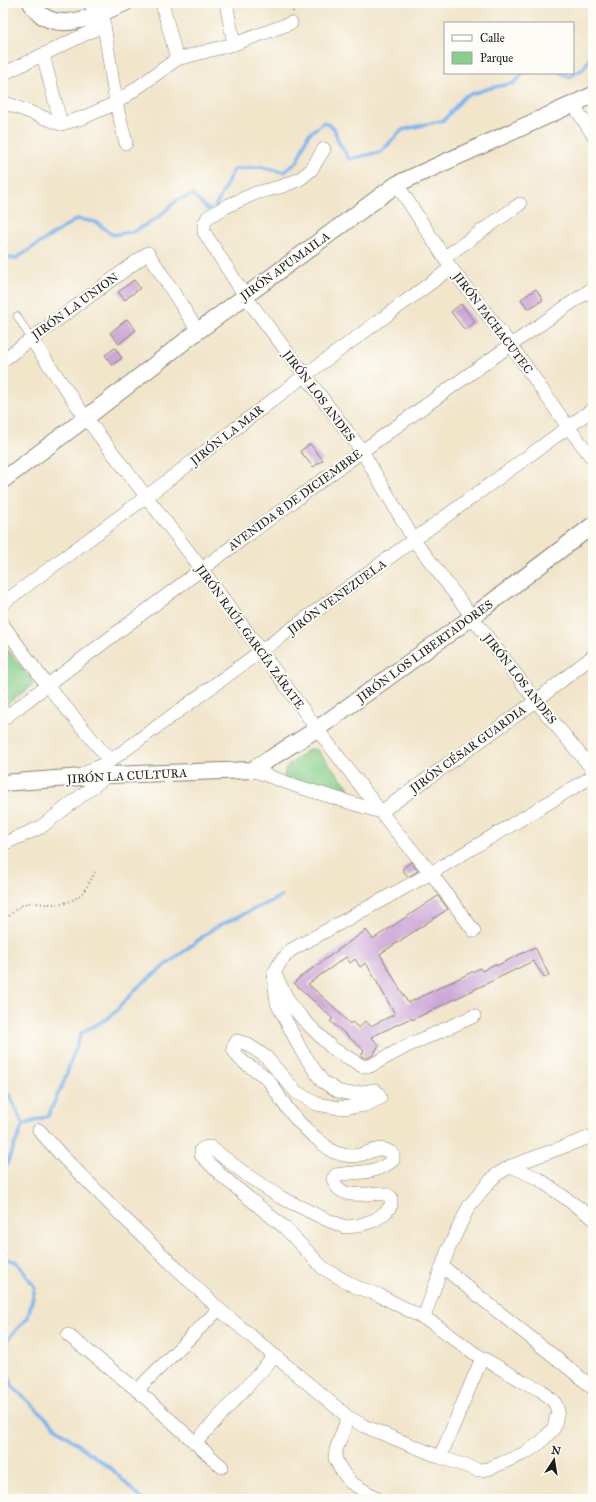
<svg xmlns="http://www.w3.org/2000/svg" width="596" height="1502" viewBox="0 0 596 1502" font-family="'IM FELL Great Primer',serif">
<style>
.green{fill:#87cf8b;stroke:#527654}
.lines{fill:none;stroke-linecap:round;stroke-linejoin:round}
.stream{stroke:#7fb6ef;stroke-width:3.5}
.building{fill:#cca6d6;fill-rule:evenodd}
.service-casing{stroke:#868073;stroke-width:8}
.minor-casing{stroke:#868073;stroke-width:14}
.tertiary-casing{stroke:#868073;stroke-width:18}
.path{stroke:#868073;stroke-width:2;stroke-dasharray:1 3;stroke-linecap:butt}
.service{stroke:#fff;stroke-width:7}
.minor{stroke:#fff;stroke-width:13}
.tertiary{stroke:#fff;stroke-width:16}
.labels{text-anchor:middle;dominant-baseline:central;stroke-width:4;stroke-linejoin:round;paint-order:stroke}
.street-label{font-size:12px;fill:#1c1c1c;stroke:#fdfcf7}
</style>
<rect width="100%" height="100%" fill="#fdfcf7"/>
<filter id="ink" filterUnits="userSpaceOnUse"><feTurbulence type="fractalNoise" baseFrequency=".025" numOctaves="2"/><feDisplacementMap in="SourceGraphic" scale="8" xChannelSelector="R" yChannelSelector="G"/><feConvolveMatrix kernelMatrix="1 2 1 2 8 2 1 2 1" color-interpolation-filters="sRGB"/></filter>
<filter id="wash" filterUnits="userSpaceOnUse"><feTurbulence type="fractalNoise" baseFrequency=".012" numOctaves="4" result="noise"/><feDisplacementMap in="SourceGraphic" scale="16" xChannelSelector="R" yChannelSelector="G"/><feGaussianBlur stdDeviation="0.9" result="paint"/><feColorMatrix in="noise" values="0 0 0 0 0 0 0 0 0 0 0 0 0 0 0 0 0 1.4 0 .05"/><feComposite in="paint" operator="in"/></filter>
<g filter="url(#wash)">
<rect width="100%" height="100%" fill="#f1e5ca"/>
<!-- green -->
<g class="green">
<polygon points="3,644 34,684 3,707"/>
<polygon points="309,749 317,750 350,789 348,796 284,779 285,769 288,766"/>
</g>
<g class="lines">
<!-- stream -->
<g class="stream">
<polyline points="560,73 569,77 583,69 593,53"/>
<path d="M215 206C219 203 230 175 234 169L261 167 284 172 297 162 308 135 324 122 334 128 338 141 349 159 381 152 402 130 444 120 465 96 490 88 514 83 524 73"/>
<polyline points="3,256 15,259 77,219 96,222 113,235 135,231 159,217 177,200 193,195 208,210 210,209"/>
<polyline points="10,1095 23,1125"/>
<polyline points="3,1173 23,1125 48,1116 64,1081 81,1033 110,1017 140,985 214,928 282,896"/>
<polyline points="3,1258 17,1262 35,1288 28,1317 6,1341 3,1358"/>
<polyline points="3,1360 13,1387 61,1432 113,1470 141,1499"/>
</g>
</g>
<g id="blocks">
<!-- building -->
<g class="building">
<polygon points="134,280 140,288 125,300 118,292"/>
<polygon points="536,289 543,300 528,309 521,299"/>
<polygon points="461,304 475,322 465,330 451,312"/>
<polygon points="127,319 136,330 119,344 110,333"/>
<polygon points="115,348 122,358 112,365 105,355"/>
<polygon points="310,444 323,460 313,467 300,451"/>
<polygon points="411,862 418,871 408,877 402,869"/>
<path d="M438 896 448 909 380 954 408 1003 480 968 482 971 495 964 496 966 535 947 549 975 545 978 533 961 412 1020 411 1018 371 1037 379 1045 373 1055 368 1058H364L361 1056 364 1050 330 1021 333 1019 294 983 299 978 366 930 373 939ZM346 957 350 963 355 959 360 967 366 963 395 1014 371 1026 365 1021 359 1028 352 1022 350 1024 333 1006 308 984Z"/>
</g>
</g>
</g>
<g filter="url(#ink)">
<use href="#blocks" fill-opacity="0" stroke="#868073" stroke-width="1"/>
<g class="lines">
<!-- service casing -->
<g class="service-casing">
<polyline id="service" points="17,316 31,339"/>
</g>
<!-- minor casing -->
<g class="minor-casing">
<g id="minor">
<polyline points="90,3 97,15"/>
<polyline points="162,3 177,59"/>
<polyline points="226,3 234,44"/>
<polyline points="103,13 104,25 116,103 126,143"/>
<polyline points="43,55 61,124"/>
<polyline points="3,74 104,25"/>
<polyline points="3,102 61,124 82,118 116,103 177,59 234,44 291,23"/>
<polyline points="573,104 593,135"/>
<polyline points="324,149 311,170 300,179 283,186 256,193 227,206 208,217 204,224 204,232 245,296 362,451 414,540 536,701 593,770"/>
<polyline points="397,184 451,268 511,345 568,427 593,459"/>
<polyline points="445,257 520,204"/>
<polyline points="31,339 86,418 201,568 317,729 391,825 431,873 474,931"/>
<polyline points="3,360 148,253 198,331"/>
<polyline points="3,603 146,497 304,376 451,268"/>
<polyline points="3,625 47,685 110,761"/>
<path d="M3 719C197 571 392 426 593 288"/>
<polyline points="252,770 296,786 381,812 536,701 593,656"/>
<polyline points="81,775 110,761 593,409"/>
<polyline points="3,844 41,827 108,775"/>
<polyline points="474,1016 407,1046 370,1066 362,1066 332,1048 303,1019 290,1004 274,973 281,961 291,950 431,873 593,776"/>
<path d="M39 1130 62 1156 122 1216 219 1309 348 1417 364 1426 440 1457 478 1470 488 1469 525 1453 540 1443 554 1428 558 1411 555 1403 541 1390 524 1382 474 1353 433 1323 379 1295 356 1287 323 1268 284 1227 222 1176 201 1155V1150L204 1148 210 1147 251 1178 280 1197 325 1219 345 1227 357 1226 375 1220 387 1211 391 1205V1197C376 1186 342 1207 333 1179L336 1175C357 1171 376 1175 393 1160V1154C380 1144 372 1152 359 1155 351 1157 342 1155 334 1152 330 1150 326 1146 322 1143 305 1130 292 1116 280 1098 276 1092 272 1083 266 1078 254 1067 239 1064 233 1048L237 1041 247 1044 266 1057 296 1092 317 1104 339 1108 351 1107 365 1105 380 1098 378 1093 375 1090 369 1091 350 1094 338 1091 322 1081 301 1050 277 1003 275 986 274 973"/>
<polyline points="511,1166 539,1179 593,1218"/>
<path d="M442 1269 448 1271C496 1311 545 1348 593 1388"/>
<polyline points="424,1317 448,1250 469,1206 490,1181 496,1175 511,1166 593,1136"/>
<polyline points="68,1335 137,1390 219,1309"/>
<polyline points="137,1390 222,1467"/>
<polyline points="348,1417 336,1450 335,1458 340,1468 350,1482 378,1499"/>
<polyline points="195,1443 275,1356"/>
<polyline points="440,1457 482,1358"/>
</g>
</g>
<!-- tertiary casing -->
<g class="tertiary-casing">
<g id="tertiary">
<path d="M31 3C52 39 96 15 125 3"/>
<polyline points="3,480 86,418 198,331 397,184 593,95"/>
<polyline points="3,783 108,775 252,770 317,729 472,617 593,525"/>
</g>
</g>
<!-- path -->
<g class="path">
<polyline points="293,12 294,3"/>
<path d="M3 921C11 915 18 905 28 903 34 902 41 904 47 904 75 905 83 896 95 872"/>
</g>
<!-- service -->
<use href="#service" class="service"/>
<!-- minor -->
<use href="#minor" class="minor"/>
<!-- tertiary -->
<use href="#tertiary" class="tertiary"/>
</g>
</g>
<g class="labels">
<!-- street labels -->
<g class="street-label">
<text transform="translate(285 266) rotate(-36)">JIRÓN APUMAILA</text>
<text transform="translate(75 306) rotate(-36)">JIRÓN LA UNION</text>
<text transform="translate(493 323) rotate(53)">JIRÓN PACHACUTEC</text>
<text transform="translate(319 396) rotate(53)">JIRÓN LOS ANDES</text>
<text transform="translate(227 435) rotate(-38)">JIRÓN LA MAR</text>
<text transform="translate(295 500) rotate(-36)">AVENIDA 8 DE DICIEMBRE</text>
<text transform="translate(337 597) rotate(-36)">JIRÓN VENEZUELA</text>
<text transform="translate(250 637) rotate(54)">JIRÓN RAÚL GARCÍA ZÁRATE</text>
<text transform="translate(425 651) rotate(-36)">JIRÓN LOS LIBERTADORES</text>
<text transform="translate(520 679) rotate(52)">JIRÓN LOS ANDES</text>
<text transform="translate(468 749) rotate(-36)">JIRÓN CÉSAR GUARDIA</text>
<text transform="translate(127 776) rotate(-3)">JIRÓN LA CULTURA</text>
</g>
</g>
<!-- margin -->
<rect width="596" height="1502" fill="none" stroke="#fdfcf7" stroke-width="16"/>
<!-- legend -->
<rect x="444" y="22" width="130" height="52" fill="#fdfcf7" stroke="#a3a29f"/>
<rect x="452" y="35" width="20" height="6" fill="#ffffff" stroke="#a3a29f"/>
<text x="480" y="42" font-size="12" fill="#1c1c1c">Calle</text>
<rect x="452" y="52" width="20" height="12" fill="#87cf8b" stroke="#a3a29f"/>
<text x="480" y="62" font-size="12" fill="#1c1c1c">Parque</text>
<!-- north arrow -->
<g transform="translate(554 1460) rotate(12)" stroke="#fdfcf7" stroke-width="3" paint-order="stroke">
<path d="M0-3L7 15L0 10L-7 15Z" fill="#1c1c1c"/>
<text y="-6" font-size="11" font-weight="bold" text-anchor="middle" fill="#1c1c1c">N</text>
</g>
</svg>
